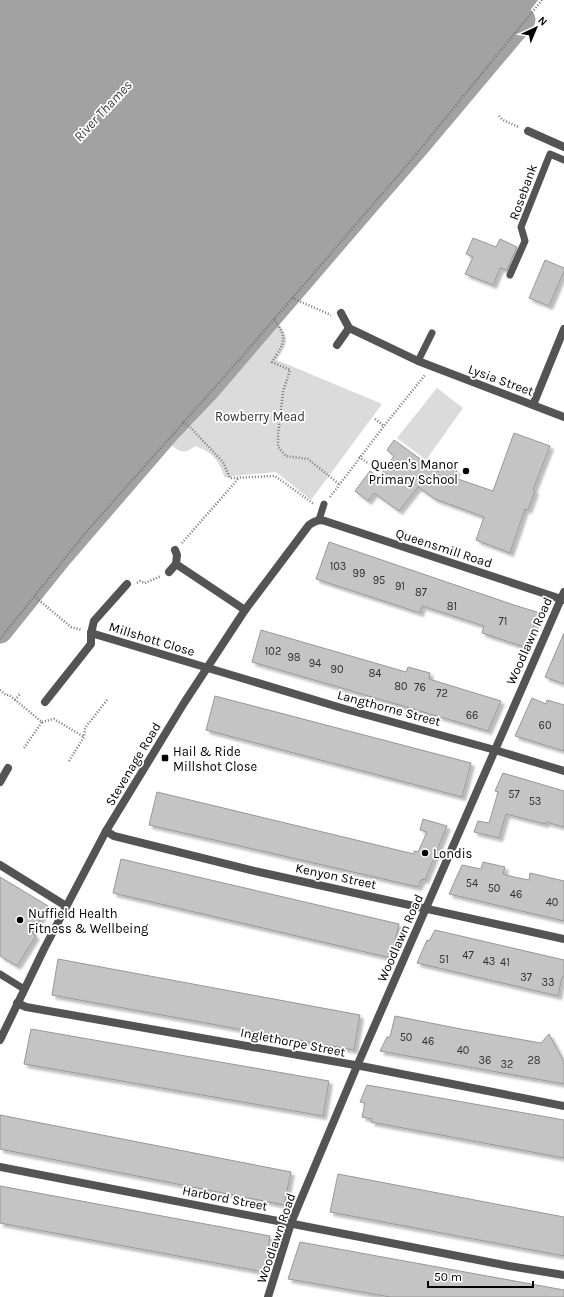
<svg xmlns="http://www.w3.org/2000/svg" width="564" height="1297" viewBox="0 0 564 1297" font-family="Karla,sans-serif">
<style>
.green{fill:#dbdbdb}
.water{fill:#a2a2a2}
.lines{fill:none;stroke-linecap:round;stroke-linejoin:round}
.river{stroke:#a2a2a2;stroke-width:25}
.building{fill:#c4c4c4;stroke:#989898;filter:url(#shadow)}
.path{stroke:#767676;stroke-width:2.5;stroke-dasharray:1 2;stroke-linecap:butt}
.service{stroke:#545454;stroke-width:7}
.minor{stroke:#545454;stroke-width:8}
.poi-dot{fill:#000;stroke:#fff;stroke-width:1.5}
.labels{text-anchor:middle;dominant-baseline:central;stroke-width:3.5;stroke-linejoin:round;paint-order:stroke}
.number-label{font-size:11px;fill:#313131}
.street-label{font-size:13px;fill:#000;stroke:#fff}
.park-label{font-size:13px;fill:#323232;stroke:#fff}
.poi-label{font-size:13px;fill:#000;stroke:#fff;text-anchor:start}
.water-label{font-size:14px;font-style:italic;fill:#434343;stroke:#fff}
</style>
<defs>
<filter id="shadow"><feDropShadow dx="3.5" dy="3.5" stdDeviation="1" flood-color="#0004"/></filter>
</defs>
<rect width="100%" height="100%" fill="#fff"/>
<!-- green -->
<g class="green">
<path d="M270 317C278 324 290 333 285 346 283 351 279 356 277 360L382 404 311 500 276 472 232 476 225 478C219 461 213 452 195 446 184 455 180 452 170 444L176 438 167 432 206 391Z"/>
<polygon points="437,388 463,408 426,460 397,438"/>
</g>
<!-- water -->
<polygon class="water" points="0,0 538,0 523,20 417,146 369,201 206,391 167,432 61,555 0,631"/>
<g class="lines">
<!-- river -->
<polyline class="river" points="0,631 61,555 167,432 206,391 369,201 417,146 523,20 503,0"/>
</g>
<!-- building -->
<g class="building">
<polygon points="473,238 496,247 500,239 517,247 507,270 500,268 493,285 465,274 473,257 466,254"/>
<polygon points="545,260 564,268 564,271 549,306 529,298"/>
<polygon points="514,433 550,446 533,490 535,491 528,510 525,509 510,553 476,540 484,517 435,499 418,487 399,511 374,493 368,501 355,491 370,471 379,477 394,456 387,450 394,440 438,472 445,462 457,471 452,477 493,491"/>
<polygon points="329,542 514,605 540,613 524,647 482,633 484,626 422,606 420,613 316,579"/>
<polygon points="261,630 406,672 408,667 430,673 429,679 501,701 488,731 338,687 252,662"/>
<polygon points="564,633 564,684 545,677"/>
<polygon points="215,696 471,763 462,797 206,730"/>
<polygon points="532,698 546,704 547,700 564,705 564,751 515,736"/>
<polygon points="503,773 564,791 564,827 546,822 545,824 506,814 499,838 474,832 478,821 489,823 498,792 495,791"/>
<polygon points="157,792 414,854 414,851 418,852 427,832 420,830 423,819 447,826 425,880 422,879 418,887 149,825"/>
<polygon points="121,859 399,924 391,958 113,893"/>
<polygon points="483,862 505,867 503,874 514,877 529,880 530,873 564,881 564,921 449,894 462,865 481,869"/>
<polygon points="0,877 48,906 32,933 36,936 17,966 0,956"/>
<polygon points="435,930 564,960 564,977 562,977 558,996 417,963 427,940 429,941"/>
<polygon points="58,959 360,1015 354,1050 52,995"/>
<polygon points="395,1016 461,1029 541,1043 549,1034 564,1062 564,1084 380,1051 387,1037 390,1037"/>
<polygon points="31,1029 329,1081 323,1116 24,1064"/>
<polygon points="367,1085 564,1120 564,1158 371,1122 372,1119 362,1117 365,1103 360,1102"/>
<polygon points="0,1115 291,1172 284,1205 0,1149"/>
<polygon points="338,1174 564,1217 564,1256 330,1212"/>
<polygon points="0,1186 270,1236 264,1272 0,1223"/>
<polygon points="300,1242 564,1290 564,1297 390,1297 300,1281 288,1279"/>
</g>
<g class="lines">
<!-- path -->
<g class="path">
<polyline points="499,116 503,120 518,127"/>
<polyline points="292,298 331,315"/>
<path d="M274 319C288 339 285 342 272 362L290 370 283 392 278 435V447L286 456 308 459 339 484"/>
<polyline points="375,419 384,426"/>
<polyline points="183,422 190,427 223,462 230,478 275,476 314,504"/>
<polyline points="359,457 369,464"/>
<polyline points="330,497 384,426 425,375"/>
<polyline points="182,543 238,479"/>
<polyline points="137,583 140,581 145,583 161,576"/>
<polyline points="34,596 71,627 82,630"/>
<polyline points="0,639 87,531 239,360 408,164 542,0"/>
<polyline points="0,690 6,695 9,695 42,722 24,748"/>
<polyline points="15,700 20,694"/>
<polyline points="42,722 54,719 84,737"/>
<polyline points="69,761 84,737 85,728 107,700"/>
</g>
<!-- service -->
<g class="service">
<polyline points="510,275 525,241 521,227 550,154 564,160"/>
<polyline points="418,361 432,333"/>
<polyline points="319,520 324,504"/>
<polyline points="0,974 24,989"/>
</g>
<!-- minor -->
<g class="minor">
<polyline points="528,131 564,147"/>
<polyline points="341,313 349,328 418,361 564,417"/>
<polyline points="337,345 349,328"/>
<polyline points="533,405 564,329"/>
<polyline points="175,550 177,555 176,564"/>
<polyline points="169,572 176,564 245,610"/>
<polyline points="127,584 94,621 91,633 345,709 495,750 564,771"/>
<polyline points="45,702 91,644 91,633"/>
<polyline points="0,782 8,768"/>
<polyline points="106,831 114,836 259,872 564,939"/>
<polyline points="0,865 66,906"/>
<polyline points="17,1003 26,1007 366,1067 564,1106"/>
<path d="M0 1040 44 949 106 831 184 703 245 610 309 525C316 520 320 519 328 522L564 600"/>
<polyline points="0,1167 509,1266 564,1275"/>
<polyline points="268,1297 291,1223 357,1066 564,592"/>
</g>
</g>
<!-- markers -->
<g class="poi-dot">
<circle cx="466" cy="471" r="4"/>
<rect x="161" y="754" width="8" height="8" rx="2"/>
<circle cx="425" cy="853" r="4"/>
<circle cx="20" cy="920" r="4"/>
</g>
<g class="labels">
<!-- number labels -->
<g class="number-label">
<text x="338" y="566">103</text>
<text x="359" y="573">99</text>
<text x="379" y="580">95</text>
<text x="400" y="586">91</text>
<text x="421" y="592">87</text>
<text x="452" y="606">81</text>
<text x="503" y="621">71</text>
<text x="273" y="651">102</text>
<text x="294" y="657">98</text>
<text x="315" y="663">94</text>
<text x="337" y="669">90</text>
<text x="375" y="673">84</text>
<text x="401" y="686">80</text>
<text x="420" y="687">76</text>
<text x="442" y="693">72</text>
<text x="472" y="715">66</text>
<text x="545" y="725">60</text>
<text x="514" y="794">57</text>
<text x="535" y="801">53</text>
<text x="472" y="883">54</text>
<text x="494" y="888">50</text>
<text x="516" y="894">46</text>
<text x="552" y="902">40</text>
<text x="468" y="955">47</text>
<text x="444" y="959">51</text>
<text x="489" y="961">43</text>
<text x="505" y="962">41</text>
<text x="526" y="977">37</text>
<text x="548" y="982">33</text>
<text x="406" y="1037">50</text>
<text x="428" y="1041">46</text>
<text x="463" y="1050">40</text>
<text x="485" y="1060">36</text>
<text x="534" y="1060">28</text>
<text x="507" y="1064">32</text>
</g>
<!-- street labels -->
<g class="street-label">
<text transform="translate(523 192) rotate(-70)">Rosebank</text>
<text transform="translate(501 380) rotate(20)">Lysia Street</text>
<text transform="translate(444 548) rotate(18)">Queensmill Road</text>
<text transform="translate(152 639) rotate(17)">Millshott Close</text>
<text transform="translate(529 641) rotate(-66)">Woodlawn Road</text>
<text transform="translate(389 708) rotate(15)">Langthorne Street</text>
<text transform="translate(133 764) rotate(-59)">Stevenage Road</text>
<text transform="translate(336 876) rotate(12)">Kenyon Street</text>
<text transform="translate(400 938) rotate(-66)">Woodlawn Road</text>
<text transform="translate(293 1042) rotate(11)">Inglethorpe Street</text>
<text transform="translate(225 1198) rotate(11)">Harbord Street</text>
<text transform="translate(276 1238) rotate(-71)">Woodlawn Road</text>
</g>
<!-- park labels -->
<g class="park-label">
<text x="260" y="416">Rowberry Mead</text>
</g>
<!-- poi labels -->
<g class="poi-label">
<text x="458" y="464" text-anchor="end">Queen's Manor<tspan x="458" dy="15">Primary School</tspan></text>
<text x="173" y="751">Hail &amp; Ride<tspan x="173" dy="15">Millshot Close</tspan></text>
<text x="433" y="853">Londis</text>
<text x="28" y="913">Nuffield Health<tspan x="28" dy="15">Fitness &amp; Wellbeing</tspan></text>
</g>
<!-- water labels -->
<g class="water-label">
<text transform="translate(103 111) rotate(-47)">River Thames</text>
</g>
</g>
<!-- north arrow -->
<g transform="translate(536 28) rotate(44)" stroke="#ffffff" stroke-width="3" paint-order="stroke">
<path d="M0-3L7 15L0 10L-7 15Z" fill="#000000"/>
<text y="-6" font-size="11" font-weight="bold" text-anchor="middle" fill="#000000">N</text>
</g>
<!-- scale -->
<path d="M428 1281v6h105v-6" fill="none" stroke="#000000" stroke-width="2"/>
<text x="434" y="1281" font-size="12" fill="#000000" stroke="#ffffff" stroke-width="3" paint-order="stroke">50 m</text>
</svg>
